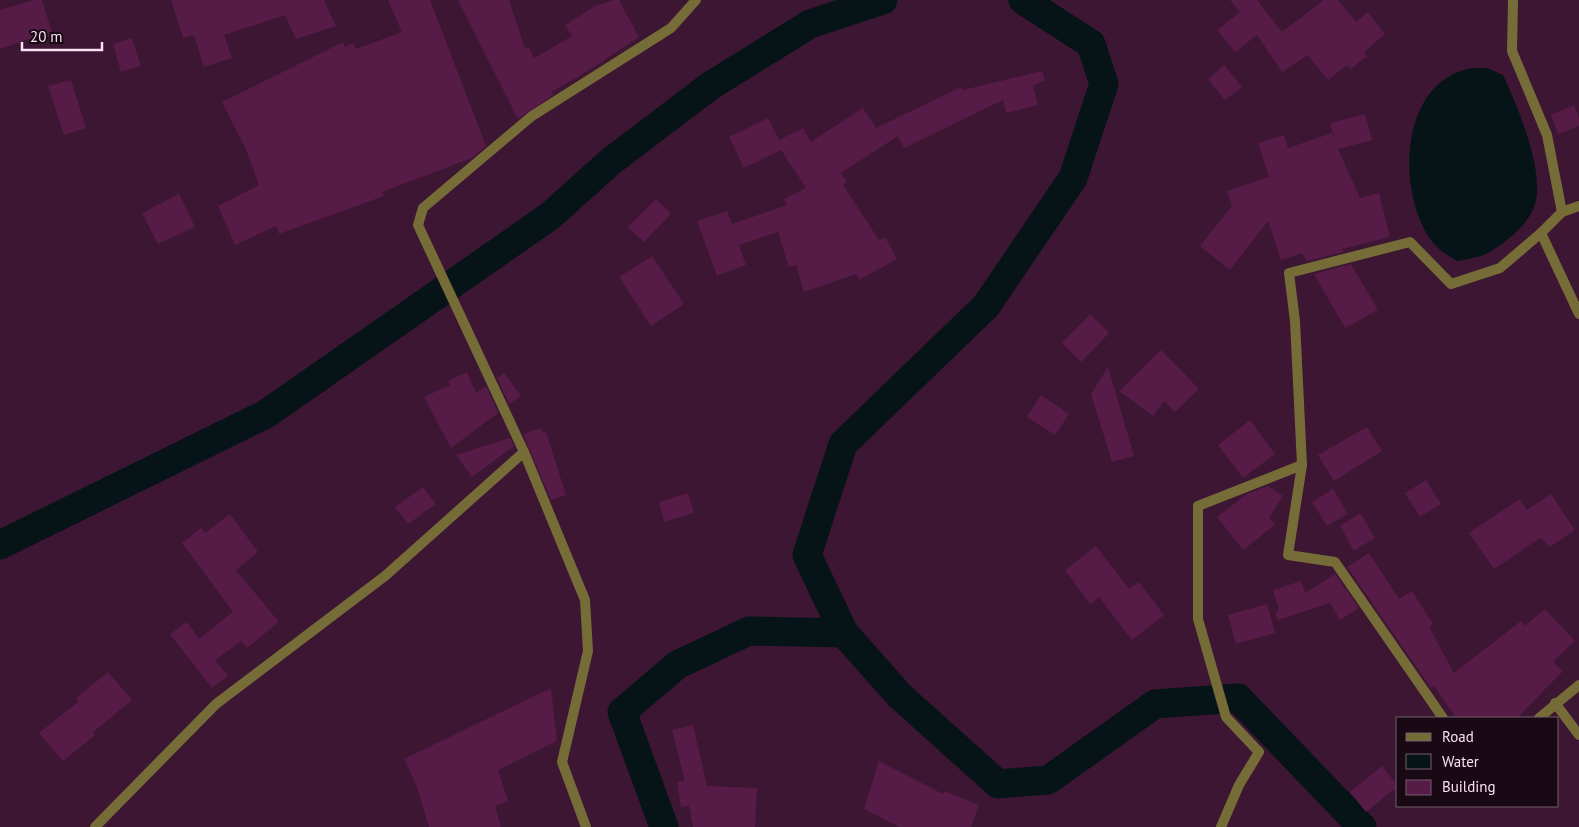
<svg xmlns="http://www.w3.org/2000/svg" width="1579" height="827" viewBox="0 0 1579 827" font-family="'PT Sans',sans-serif">
<style>
.water{fill:#061418}
.lines{fill:none;stroke-linecap:round;stroke-linejoin:round}
.canal{stroke:#061418;stroke-width:29}
.building{fill:#571b48}
.minor{stroke:#766c37;stroke-width:10}
</style>
<rect width="100%" height="100%" fill="#3c1632"/>
<!-- water -->
<path class="water" d="M1487 68 1503 75C1517 105 1547 175 1534 207 1530 218 1518 232 1508 239 1490 254 1480 258 1457 261 1450 256 1441 252 1435 245 1396 199 1397 85 1468 69 1474 67 1481 68 1487 68Z"/>
<g class="lines">
<!-- canal -->
<g class="canal">
<polyline points="0,545 266,414 550,216 610,162 710,86 810,24 883,0"/>
<polyline points="844,633 807,555 843,444 986,306 1073,178 1104,84 1091,44 1023,0"/>
<polyline points="664,827 622,712 677,665 749,631 844,633 900,696 998,784 1048,780 1155,704 1238,698 1362,827"/>
</g>
</g>
<!-- building -->
<g class="building">
<polygon points="34,0 42,0 53,36 30,43 29,39 0,49 0,10"/>
<polygon points="171,0 324,0 336,26 296,39 285,15 224,35 232,58 204,67 194,35 183,38"/>
<polygon points="388,0 430,0 486,146 472,158 382,192 384,196 279,234 276,226 235,245 218,206 259,185 245,147 222,102 343,42 345,47 353,43 356,49 402,32"/>
<polygon points="458,0 509,0 525,49 529,47 534,58 572,36 565,25 595,6 614,0 619,0 639,37 583,74 551,92 553,95 518,119"/>
<polygon points="1230,0 1257,0 1282,32 1324,0 1338,0 1356,22 1368,12 1385,34 1364,52 1367,56 1351,69 1347,65 1328,80 1308,55 1282,72 1257,35 1235,52 1217,30 1240,12"/>
<polygon points="132,38 141,66 121,72 113,44"/>
<polygon points="1224,65 1242,87 1225,100 1208,79"/>
<polygon points="1042,71 1045,80 1033,86 1038,105 1006,113 1003,100 904,148 898,136 841,173 847,182 843,185 879,240 885,237 897,259 859,280 856,274 804,292 796,265 789,267 778,232 739,245 746,265 717,276 697,221 727,211 732,224 787,205 784,199 806,188 781,150 744,168 729,137 768,118 779,140 803,128 811,142 863,108 876,128 961,87 963,90"/>
<polygon points="71,80 86,128 64,135 48,86"/>
<polygon points="1574,105 1579,118 1579,126 1558,134 1551,115"/>
<polygon points="1365,114 1372,140 1338,149 1360,198 1379,193 1390,237 1342,249 1344,252 1307,261 1302,253 1281,260 1268,221 1230,270 1200,246 1232,206 1227,191 1269,177 1258,143 1284,135 1288,148 1332,133 1335,141 1330,123"/>
<polygon points="179,194 195,227 158,244 142,213"/>
<polygon points="656,199 671,214 644,242 628,227"/>
<polygon points="652,256 684,304 651,326 619,277"/>
<polygon points="1351,264 1378,310 1345,328 1314,274"/>
<polygon points="1090,314 1109,333 1081,362 1062,343"/>
<polygon points="1161,350 1199,389 1175,412 1164,401 1153,416 1119,391"/>
<polygon points="1108,367 1134,456 1112,462 1091,394"/>
<polygon points="467,372 476,393 486,386 498,413 451,448 424,397 450,385 448,381"/>
<polygon points="504,373 521,396 509,404 497,378"/>
<polygon points="1041,395 1069,414 1055,435 1027,417"/>
<polygon points="1250,420 1275,454 1243,478 1218,445"/>
<polygon points="1367,427 1382,451 1334,481 1318,455"/>
<polygon points="541,428 542,433 546,432 566,495 551,500 523,434"/>
<polygon points="510,438 514,446 472,477 456,455"/>
<polygon points="1426,480 1441,504 1420,517 1405,493"/>
<polygon points="1268,486 1283,496 1269,518 1275,525 1243,550 1217,517 1247,494"/>
<polygon points="423,487 436,504 408,524 395,507"/>
<polygon points="1333,489 1348,514 1327,526 1312,502"/>
<polygon points="688,493 694,513 664,522 659,502"/>
<polygon points="1551,494 1575,530 1550,547 1540,538 1494,569 1469,533 1520,499 1527,510"/>
<polygon points="1360,513 1375,538 1354,551 1340,526"/>
<polygon points="230,514 258,552 236,570 279,622 247,648 241,641 215,660 228,676 212,688 170,634 187,622 199,639 233,612 182,543 201,528 205,533"/>
<polygon points="1096,546 1129,589 1139,582 1164,615 1132,640 1099,597 1090,604 1065,570"/>
<polygon points="1369,553 1399,599 1412,591 1433,624 1429,627 1454,673 1521,621 1525,626 1545,609 1575,641 1553,662 1563,671 1517,718 1456,718 1434,686 1431,688 1347,567"/>
<polygon points="1335,574 1359,608 1340,620 1330,603 1278,620 1275,613 1279,610 1273,590 1301,581 1305,593"/>
<polygon points="1267,604 1275,633 1236,644 1228,615"/>
<polygon points="108,672 132,700 93,732 95,735 63,761 39,733 79,701 76,698"/>
<polygon points="551,688 557,741 498,770 508,801 495,806 501,827 429,827 416,784 404,759"/>
<polygon points="693,725 707,786 757,788 755,827 693,827 689,806 681,807 677,782 685,781 672,730"/>
<polygon points="879,761 943,794 944,791 979,805 971,827 899,827 864,809"/>
<polygon points="1382,766 1398,786 1366,812 1350,792"/>
</g>
<g class="lines">
<!-- minor -->
<g class="minor">
<polyline points="1513,0 1512,51 1547,135 1562,212"/>
<polyline points="1541,233 1562,212 1579,206"/>
<polyline points="1302,465 1295,321 1289,273 1410,242 1451,284 1500,268 1541,233 1579,314"/>
<polyline points="1555,703 1579,735"/>
<polyline points="1539,718 1579,685"/>
<polyline points="95,827 216,704 385,576 524,452"/>
<polyline points="586,827 562,762 588,651 585,600 524,452 418,225 423,208 532,116 671,28 696,0"/>
<polyline points="1221,827 1239,785 1259,752 1226,717 1198,619 1198,506 1302,465 1288,555 1335,562 1443,718"/>
</g>
</g>
<!-- legend -->
<rect x="1396" y="717" width="162" height="90" fill="#190915" stroke="#735f6d"/>
<rect x="1406" y="733" width="25" height="8" fill="#766c37" stroke="#735f6d"/>
<text x="1442" y="742" font-size="15" fill="#fae0f1">Road</text>
<rect x="1406" y="754" width="25" height="15" fill="#061418" stroke="#735f6d"/>
<text x="1442" y="767" font-size="15" fill="#fae0f1">Water</text>
<rect x="1406" y="780" width="25" height="15" fill="#571b48" stroke="#735f6d"/>
<text x="1442" y="792" font-size="15" fill="#fae0f1">Building</text>
<!-- scale -->
<path d="M22 42v8h80v-8" fill="none" stroke="#fae0f1" stroke-width="2.5"/>
<text x="30" y="42" font-size="15" fill="#fae0f1" stroke="#190915" stroke-width="4" paint-order="stroke">20 m</text>
</svg>
